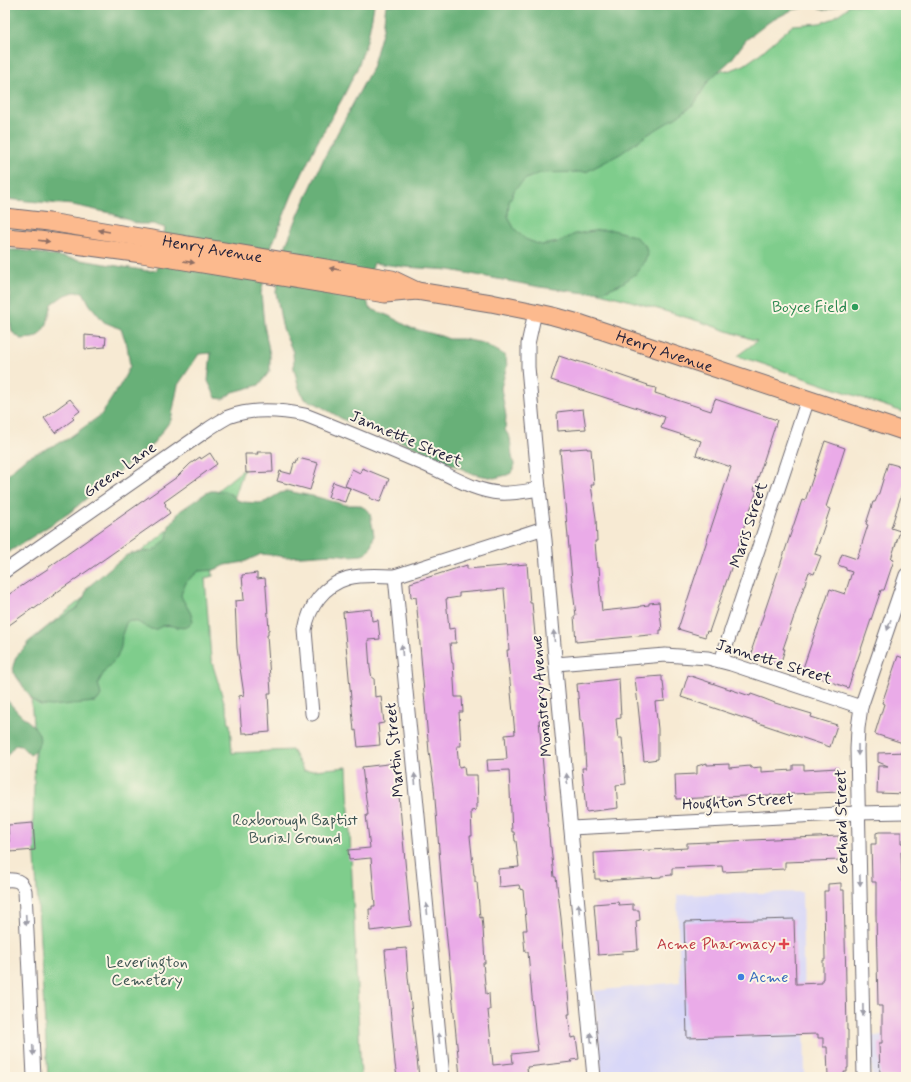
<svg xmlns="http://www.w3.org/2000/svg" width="911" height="1082" viewBox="0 0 911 1082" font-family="Mynerve,sans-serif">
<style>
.built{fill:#d8d7f8}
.green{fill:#7fcd8c;stroke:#507864}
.forest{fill:#67b078;stroke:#44695a}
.building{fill:#eaabe8;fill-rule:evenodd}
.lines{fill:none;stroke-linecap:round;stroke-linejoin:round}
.minor-casing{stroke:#6d6870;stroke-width:15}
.major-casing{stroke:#6d6870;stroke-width:19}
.minor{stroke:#fff;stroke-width:13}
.major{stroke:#fcba8e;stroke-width:17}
.oneway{fill:#8f6e64}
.oneway2{fill:#9c9ca7}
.leisure-dot{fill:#2e9e5b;stroke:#fcf5e5;stroke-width:1.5}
.health-dot{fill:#e0444e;stroke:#fcf5e5;stroke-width:1.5}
.shop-dot{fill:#3f7fe0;stroke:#fcf5e5;stroke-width:1.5}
.labels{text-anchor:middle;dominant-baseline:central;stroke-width:4;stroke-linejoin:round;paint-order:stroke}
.street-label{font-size:16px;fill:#22223b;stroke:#fcf5e5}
.leisure-label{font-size:16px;fill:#27864d;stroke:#fcf5e5;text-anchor:end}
.park-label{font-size:16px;fill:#3e5553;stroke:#fcf5e5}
.health-label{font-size:16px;fill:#be3a42;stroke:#fcf5e5;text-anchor:end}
.shop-label{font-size:16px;fill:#366cbe;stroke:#fcf5e5;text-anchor:start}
</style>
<rect width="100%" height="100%" fill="#fcf5e5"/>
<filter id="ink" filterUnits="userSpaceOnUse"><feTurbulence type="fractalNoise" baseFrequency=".025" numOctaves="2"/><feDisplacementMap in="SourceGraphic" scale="8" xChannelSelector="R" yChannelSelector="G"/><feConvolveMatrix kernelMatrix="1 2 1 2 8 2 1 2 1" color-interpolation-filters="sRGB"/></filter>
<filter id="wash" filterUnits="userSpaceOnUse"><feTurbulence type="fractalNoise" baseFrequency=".012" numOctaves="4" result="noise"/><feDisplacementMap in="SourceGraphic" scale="16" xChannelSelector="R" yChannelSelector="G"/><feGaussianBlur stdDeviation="0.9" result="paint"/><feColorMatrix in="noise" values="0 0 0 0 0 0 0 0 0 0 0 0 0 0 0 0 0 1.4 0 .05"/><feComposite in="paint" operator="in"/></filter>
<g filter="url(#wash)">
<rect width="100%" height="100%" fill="#f7ead3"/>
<!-- built -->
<g class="built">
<polygon points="802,892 805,1077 602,1077 594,991 680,982 677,895"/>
<polygon points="906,1035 906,1077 872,1077 871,1036"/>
</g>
<!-- green -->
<g class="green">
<polygon points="849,5 906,5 906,413 757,362 737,356 757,341 695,320 624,299 521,273 502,206 521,177 705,75 721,71 731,70 744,65 757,56 793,25 820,23 832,19 846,9"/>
<polygon points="244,469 212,565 213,576 205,578 211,659 228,715 229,724 230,724 232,753 292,750 304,771 347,767 361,1077 48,1077 33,823 35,751 27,643"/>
</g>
<!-- forest -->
<g class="forest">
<polygon points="5,5 374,5 372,17 367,41 357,69 342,99 317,143 292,195 272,245 261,293 264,325 270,355 270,371 259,385 233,392 223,399 216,398 208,381 211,353 199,354 178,385 171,420 151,446 135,458 69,513 15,548 5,554 5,478 15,467 26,458 66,440 101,415 122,382 130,366 127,345 121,329 104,322 90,305 83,292 74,292 63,296 52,304 47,324 39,335 33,338 21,339 12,332 10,321 10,291 5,285 5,250 20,250 148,271 157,270 165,228 153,224 139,224 110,213 73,205 5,199"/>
<path d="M386 5H839L828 10 812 6 792 10 769 22 746 40 731 60 709 80 695 103 677 117 647 135 620 154 586 172 540 173 526 179 515 189 509 202 508 216 514 228 525 239 541 245 559 242 575 234 599 230H613L634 236 645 245 648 255 638 272 623 283 604 291 586 293 540 287 450 270 405 267 374 263C369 275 365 296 369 308L389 316 411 328 441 336 449 339H463L483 343 503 354 506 358 507 366 502 384 501 388 506 416 505 430 510 438 512 456 514 464V469L511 473 507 475 494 478 473 474 417 448 344 420 317 404 304 399 299 388 294 369 293 352 285 334 282 325 276 292 286 245 297 218 324 158 372 68 383 29Z"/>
<path d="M211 491H224L232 495 237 500 243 502 259 503 265 502 280 493 287 491 317 497 346 505H359L368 510 370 513 374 535 371 547 367 553 362 555 351 556 333 554 286 557 271 555 261 554 257 556 244 562 226 565 214 570 199 571 187 581 183 589 181 595 182 598 190 612 193 620C187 635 174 623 163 626 159 627 156 631 151 629 142 627 141 620 128 621L126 623 122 635 121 647 117 658 106 669 98 683 101 695 98 700 95 702 51 706 41 705 33 701 14 673 13 666 16 657 20 652 47 627 77 608 84 597 87 588 110 568 127 555 133 553 152 551 158 548 167 538 169 526 180 511 206 493Z"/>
<path d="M5 698C9 702 12 706 16 710 24 720 46 730 38 746 36 750 34 753 30 755L21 746 15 745 5 758Z"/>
</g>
<g id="blocks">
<!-- building -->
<g class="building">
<polygon points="85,335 106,337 105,347 85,349"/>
<polygon points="559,356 577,362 577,361 587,364 648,385 647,386 656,388 655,393 711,411 715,399 777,420 754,490 757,491 743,529 737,551 709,632 707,631 705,637 678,629 731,467 696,455 701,441 661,428 665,417 551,380"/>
<polygon points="70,399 80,411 72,417 74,419 55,433 44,418"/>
<polygon points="583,409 586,429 558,431 557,412"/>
<polygon points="825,441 845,448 826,507 830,509 815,554 821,556 814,574 809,572 783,649 785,649 780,665 751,656 753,650 752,649 802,500 805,501"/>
<polygon points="587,448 587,449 591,449 594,485 591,485 596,518 597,541 595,541 597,568 599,567 600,580 599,580 602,611 640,607 640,606 649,605 649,603 659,602 662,630 660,630 660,634 576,642 574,616 576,616 573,591 560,450"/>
<polygon points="257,452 272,452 273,472 246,473 245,454 258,454"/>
<polygon points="210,453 217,464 164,502 166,504 165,505 170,513 53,595 54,595 34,609 33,608 5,628 5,597 49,568 49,567 177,477 190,464 200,457 201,459"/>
<polygon points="298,458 318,463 310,490 277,481 280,471 291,474 294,463 296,464"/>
<polygon points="888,463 906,468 906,480 891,528 900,531 891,559 894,560 884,590 881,590 848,688 817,677 818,673 803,668 830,589 845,594 852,572 846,570 846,568 838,565 840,559 842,554 857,559 868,525 866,524 873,502 875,502 879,493"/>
<polygon points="362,468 389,479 380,502 369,498 370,496 350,488 345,502 328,497 333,482 350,488 345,486 352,469 360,473"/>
<path d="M527 564 530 603H532L541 699 543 719 539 720 550 847H551L554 877H556L561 918 570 1014H568L571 1038 576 1037 579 1059 571 1060 572 1062 527 1067 528 1077H460L442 887 434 787 429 752 416 597 411 598 410 583 467 565V569ZM504 589 509 650H507L515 734 505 735 507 759 487 760 488 771 509 770 512 832H514L515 841H516L519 867 498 869 499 887 519 885 520 889 523 890 527 930H523L525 952H528L535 1030 538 1051 512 1054 513 1063 493 1065 488 1010H490L489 993 486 994 483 963H485L483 928 482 917 480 918 477 882H475V875H474L470 836H472L471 811 476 810V804H478L477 775H465L464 766 459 767 457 746H461L459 712H463L462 697H455L453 663H452L450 643H456L455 628 449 629 446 599 459 597V593Z"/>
<polygon points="257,573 257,579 265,578 266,588 269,630 268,630 268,635 267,635 271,693 268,693 270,732 247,734 247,733 242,733 241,723 239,696 244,695 237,648 235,601 244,600 242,575"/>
<polygon points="371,609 372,621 378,620 380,639 368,640 370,668 372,678 374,678 375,697 381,696 384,723 378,724 380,745 358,747 356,730 354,731 343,612"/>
<polygon points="898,656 906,659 906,744 875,734 875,733 884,704 882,703"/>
<polygon points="688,675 750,696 751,694 765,699 775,703 812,714 811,717 837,725 830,747 681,697"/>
<polygon points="662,676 662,681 663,681 665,701 655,702 658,729 658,759 644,761 635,678"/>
<polygon points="619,679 621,718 616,719 618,738 622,738 626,784 616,785 618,808 586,812 582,768 586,768 584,739 582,720 580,720 577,684"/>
<polygon points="906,752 905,794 877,793 878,766 888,766 878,762 878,753"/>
<polygon points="396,763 411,926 370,931 369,909 372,909 372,906 375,906 371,858 349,860 348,850 370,848 366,815 368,815 362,767"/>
<polygon points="707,763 707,765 729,764 729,768 750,766 751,768 761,767 761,772 793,770 793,765 804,765 804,770 838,768 839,792 676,799 675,775 697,774 697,766"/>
<polygon points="33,823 35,850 10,852 8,825"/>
<polygon points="879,832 901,832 901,843 906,843 906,852 901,852 902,882 906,881 906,1077 880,1077 879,1043 882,1043 882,1006 878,1006 876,915 876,882 872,882 871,844 876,844 876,833"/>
<polygon points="839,836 841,860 785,862 785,869 723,872 722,866 672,868 672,875 661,876 661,877 600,881 600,879 595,879 594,853 687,848 687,843"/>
<polygon points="841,883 841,890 844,890 847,1030 848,1030 848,1068 847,1068 847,1072 844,1072 845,1077 828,1077 827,1047 823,1047 823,1038 818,1038 818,1034 687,1038 684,922 794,919 796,984 822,983 822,979 823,979 823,960 825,960 824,891 828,891 828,884"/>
<polygon points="618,902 619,905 633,904 633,910 639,910 640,920 636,921 638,950 622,951 623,953 598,955 594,904"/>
<polygon points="406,948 408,977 419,1077 397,1077 395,1064 385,950"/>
</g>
</g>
</g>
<g filter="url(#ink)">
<use href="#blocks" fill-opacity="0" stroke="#6d6870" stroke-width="1"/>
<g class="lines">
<!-- minor casing -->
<g class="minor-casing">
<g id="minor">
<polyline points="535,312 528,344 528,367 539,489 545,540 557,681 594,1077"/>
<path d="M5 571 207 430C214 425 221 421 228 417 252 408 280 410 305 415 346 431 386 448 426 465 450 475 473 491 500 493 513 494 526 491 539 489"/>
<polyline points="395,576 443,1077"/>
<polyline points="721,661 808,399"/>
<polyline points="556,664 665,655 708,658 731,664 861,707"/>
<path d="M312 714 305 630C309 606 324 585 348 578 364 574 380 576 395 576L544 528"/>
<polyline points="571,828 858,813 906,812"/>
<path d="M5 880C15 879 22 880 25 891L34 1077"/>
<polyline points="864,1077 857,749 858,728 861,707 906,575"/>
</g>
</g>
<!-- major casing -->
<g class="major-casing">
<g id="major">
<path id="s1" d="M5 217 49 222 392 279 417 291"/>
<path id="s2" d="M5 237 39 240 142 254 385 294 417 291 491 303 535 312 553 316 582 324 906 432"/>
</g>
</g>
<!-- minor -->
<use href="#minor" class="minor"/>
<!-- major -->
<use href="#major" class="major"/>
</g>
<!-- one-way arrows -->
<defs><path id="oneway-solid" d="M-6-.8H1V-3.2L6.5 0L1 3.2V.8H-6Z"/></defs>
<g class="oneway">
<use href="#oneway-solid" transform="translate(104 231) rotate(-170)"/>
<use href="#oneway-solid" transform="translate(44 241) rotate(7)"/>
<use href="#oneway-solid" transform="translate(189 262) rotate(9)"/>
<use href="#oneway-solid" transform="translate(335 269) rotate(-171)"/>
</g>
<g class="oneway2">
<use href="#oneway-solid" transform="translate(889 625) rotate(109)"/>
<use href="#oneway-solid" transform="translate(554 636) rotate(-95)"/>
<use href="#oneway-solid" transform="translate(402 650) rotate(-95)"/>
<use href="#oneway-solid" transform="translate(858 750) rotate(90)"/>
<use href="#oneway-solid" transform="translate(415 779) rotate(-95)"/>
<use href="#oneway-solid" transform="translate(567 779) rotate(-95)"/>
<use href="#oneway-solid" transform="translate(860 880) rotate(88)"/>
<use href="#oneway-solid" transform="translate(427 909) rotate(-95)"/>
<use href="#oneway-solid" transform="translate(579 909) rotate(-95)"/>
<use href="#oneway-solid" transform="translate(26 920) rotate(87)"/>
<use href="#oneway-solid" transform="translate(863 1010) rotate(89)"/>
<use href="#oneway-solid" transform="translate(439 1038) rotate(-95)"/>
<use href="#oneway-solid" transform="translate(591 1038) rotate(-95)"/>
<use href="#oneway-solid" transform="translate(33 1050) rotate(87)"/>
</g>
</g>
<!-- markers -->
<circle class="leisure-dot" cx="855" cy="307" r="4"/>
<path class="health-dot" d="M782 938h4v4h4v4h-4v4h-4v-4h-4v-4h4z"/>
<circle class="shop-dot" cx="741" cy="977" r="4"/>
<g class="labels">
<!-- street labels -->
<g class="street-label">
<text stroke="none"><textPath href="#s1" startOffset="210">Henry Avenue</textPath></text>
<text stroke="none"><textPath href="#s2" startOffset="672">Henry Avenue</textPath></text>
<text transform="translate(406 439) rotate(23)">Jannette Street</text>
<text transform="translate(120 470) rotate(-35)">Green Lane</text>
<text transform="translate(749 525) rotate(-72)">Maris Street</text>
<text transform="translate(774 662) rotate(17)">Jannette Street</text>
<text transform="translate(542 696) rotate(-95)">Monastery Avenue</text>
<text transform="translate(395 750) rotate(-95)">Martin Street</text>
<text transform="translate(738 802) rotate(-3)">Houghton Street</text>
<text transform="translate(842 822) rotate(-91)">Gerhard Street</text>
</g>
<!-- leisure labels -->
<g class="leisure-label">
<text x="847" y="307">Boyce Field</text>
</g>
<!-- park labels -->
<g class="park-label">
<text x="295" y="820">Roxborough Baptist<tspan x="295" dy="18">Burial Ground</tspan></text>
<text x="147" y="962">Leverington<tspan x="147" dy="18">Cemetery</tspan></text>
</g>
<!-- health labels -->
<g class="health-label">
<text x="776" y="944">Acme Pharmacy</text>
</g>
<!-- shop labels -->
<g class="shop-label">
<text x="749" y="977">Acme</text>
</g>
</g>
<!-- margin -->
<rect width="911" height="1082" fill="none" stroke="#fcf5e5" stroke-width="20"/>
</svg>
